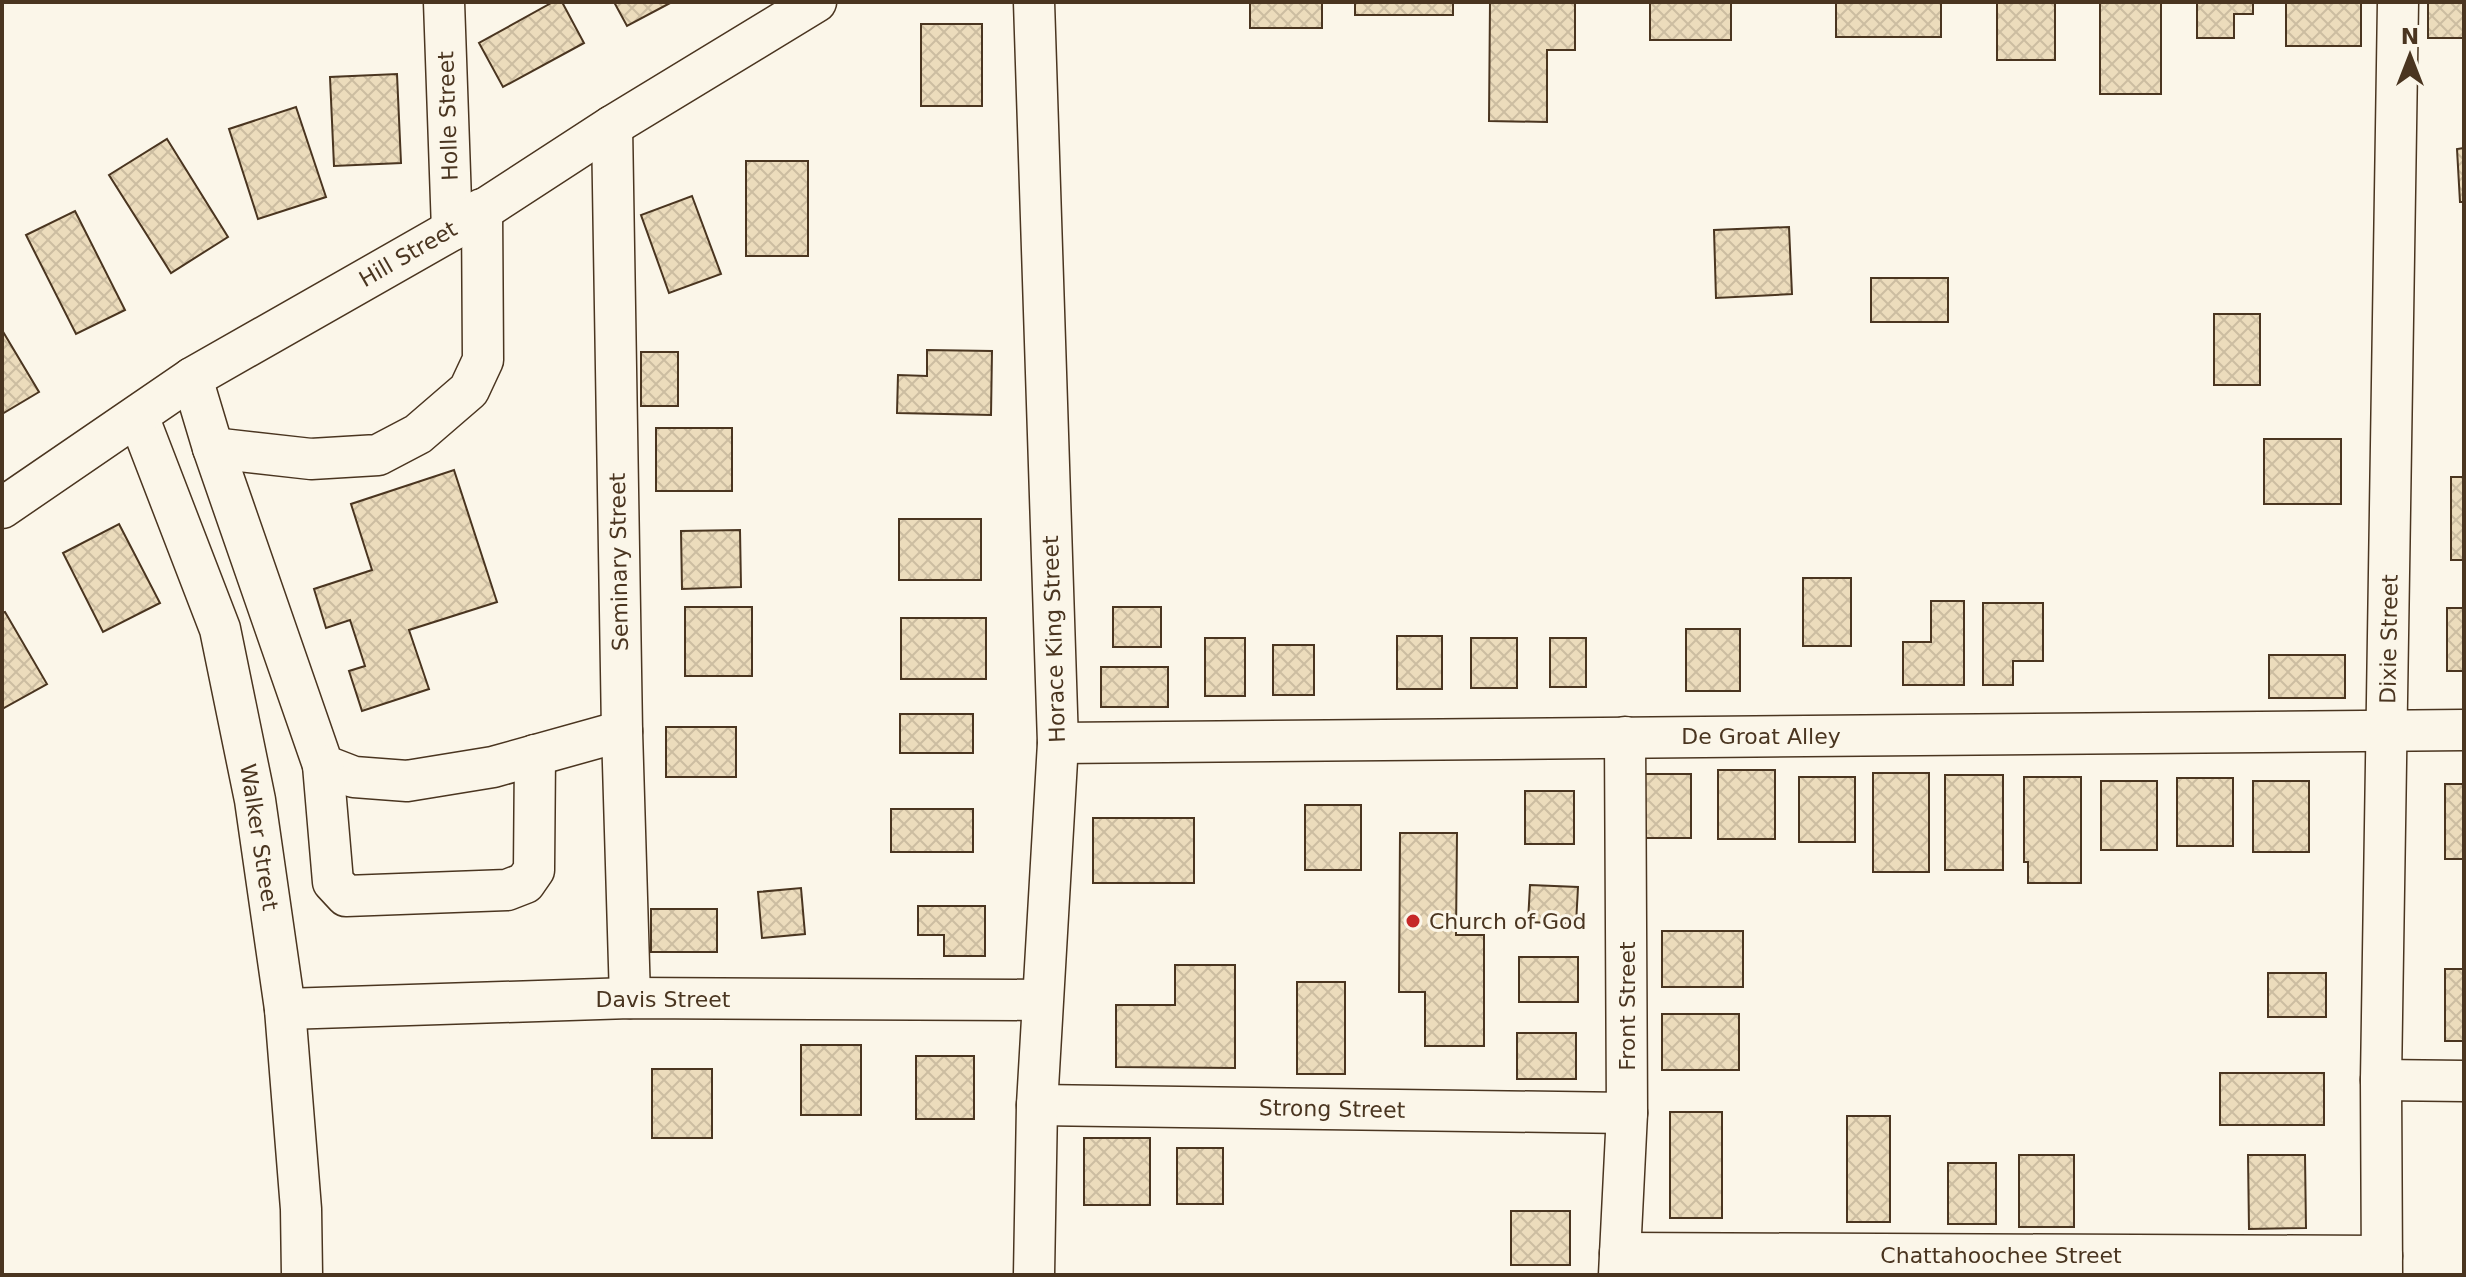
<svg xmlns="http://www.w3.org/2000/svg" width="2466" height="1277" viewBox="0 0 2466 1277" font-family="'DejaVu Sans',sans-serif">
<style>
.building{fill:url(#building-cross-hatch);stroke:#4a3520;stroke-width:2}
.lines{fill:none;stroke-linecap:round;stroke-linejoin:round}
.minor-casing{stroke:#4a3520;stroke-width:43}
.minor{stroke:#fbf6e9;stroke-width:40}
.poi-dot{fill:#c62828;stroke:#fbf6e9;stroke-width:3}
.labels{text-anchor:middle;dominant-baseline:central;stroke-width:6;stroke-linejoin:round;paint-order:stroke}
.street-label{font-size:22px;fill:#4a3520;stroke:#fbf6e9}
.poi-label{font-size:22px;fill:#4a3520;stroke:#fbf6e9;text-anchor:start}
</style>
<defs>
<pattern id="building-cross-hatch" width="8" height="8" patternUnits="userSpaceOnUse" patternTransform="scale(2)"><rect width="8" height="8" fill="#ecdcbc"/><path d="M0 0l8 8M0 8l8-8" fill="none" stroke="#ccbda1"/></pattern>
</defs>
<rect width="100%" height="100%" fill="#fbf6e9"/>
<!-- building -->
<g class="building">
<polygon points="553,2 562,2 584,43 503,87 479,43"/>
<polygon points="614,2 672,2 627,26"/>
<rect x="1250" y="2" width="72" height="26"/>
<rect x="1355" y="2" width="98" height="13"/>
<polygon points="1490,2 1575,2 1575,50 1547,50 1547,122 1489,121"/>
<rect x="1650" y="2" width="81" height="38"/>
<rect x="1836" y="2" width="105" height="35"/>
<rect x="1997" y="2" width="58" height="58"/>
<rect x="2100" y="2" width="61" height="92"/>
<polygon points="2197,2 2253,2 2253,14 2234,14 2234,38 2197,38"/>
<rect x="2286" y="2" width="75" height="44"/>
<rect x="2428" y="2" width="36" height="36"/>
<rect x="921" y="24" width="61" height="82"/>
<polygon points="397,74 401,163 334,166 330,77"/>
<polygon points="296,107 326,197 258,219 229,129"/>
<polygon points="167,139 228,237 171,273 109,175"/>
<polygon points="2464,148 2464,202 2460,202 2457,149"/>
<rect x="746" y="161" width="62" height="95"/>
<polygon points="692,196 721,274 669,293 641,215"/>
<polygon points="75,211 125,310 76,334 26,235"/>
<polygon points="1789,227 1792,294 1716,298 1714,230"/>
<rect x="1871" y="278" width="77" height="44"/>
<rect x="2214" y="314" width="46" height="71"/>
<polygon points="2,330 39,392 2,414"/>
<polygon points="927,350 992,351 991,415 897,413 898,375 927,376"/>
<rect x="641" y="352" width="37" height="54"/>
<rect x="656" y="428" width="76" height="63"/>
<rect x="2264" y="439" width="77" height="65"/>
<polygon points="454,470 497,602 409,630 429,689 362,711 349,671 365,666 350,620 326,628 314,589 372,570 351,504"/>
<rect x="2451" y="477" width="13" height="83"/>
<rect x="899" y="519" width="82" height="61"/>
<polygon points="119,524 160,603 103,632 63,553"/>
<polygon points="740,530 741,587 682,589 681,531"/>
<rect x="1803" y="578" width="48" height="68"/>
<polygon points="1931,601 1964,601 1964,685 1903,685 1903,642 1931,642"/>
<polygon points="1983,603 2043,603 2043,661 2013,661 2013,685 1983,685"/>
<rect x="685" y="607" width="67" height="69"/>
<rect x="1113" y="607" width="48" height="40"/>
<rect x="2447" y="608" width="17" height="63"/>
<polygon points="5,612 47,684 2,709 2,613"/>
<rect x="901" y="618" width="85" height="61"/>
<rect x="1686" y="629" width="54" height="62"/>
<rect x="1397" y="636" width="45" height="53"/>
<rect x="1205" y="638" width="40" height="58"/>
<rect x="1471" y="638" width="46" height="50"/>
<rect x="1550" y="638" width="36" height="49"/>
<rect x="1273" y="645" width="41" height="50"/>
<rect x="2269" y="655" width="76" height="43"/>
<rect x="1101" y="667" width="67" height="40"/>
<rect x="900" y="714" width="73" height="39"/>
<rect x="666" y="727" width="70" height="50"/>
<rect x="1718" y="770" width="57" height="69"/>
<rect x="1873" y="773" width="56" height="99"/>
<rect x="1635" y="774" width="56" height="64"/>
<rect x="1945" y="775" width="58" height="95"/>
<rect x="1799" y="777" width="56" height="65"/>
<polygon points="2024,777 2081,777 2081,883 2028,883 2028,862 2024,862"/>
<rect x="2177" y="778" width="56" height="68"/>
<rect x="2101" y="781" width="56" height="69"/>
<rect x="2253" y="781" width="56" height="71"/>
<rect x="2445" y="784" width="19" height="75"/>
<rect x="1525" y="791" width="49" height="53"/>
<rect x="1305" y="805" width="56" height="65"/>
<rect x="891" y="809" width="82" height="43"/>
<rect x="1093" y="818" width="101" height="65"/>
<polygon points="1400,833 1457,833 1456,935 1484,935 1484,1046 1425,1046 1425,992 1399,992"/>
<polygon points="1530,885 1578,887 1576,924 1528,922"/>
<polygon points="801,888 805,934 762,938 758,892"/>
<polygon points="918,906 985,906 985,956 944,956 944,935 918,935"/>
<rect x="651" y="909" width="66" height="43"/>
<rect x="1662" y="931" width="81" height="56"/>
<rect x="1519" y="957" width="59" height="45"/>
<polygon points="1175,965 1235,965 1235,1068 1116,1067 1116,1005 1175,1005"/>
<rect x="2445" y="969" width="19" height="72"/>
<rect x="2268" y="973" width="58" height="44"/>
<rect x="1297" y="982" width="48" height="92"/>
<rect x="1662" y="1014" width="77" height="56"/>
<rect x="1517" y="1033" width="59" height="46"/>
<rect x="801" y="1045" width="60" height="70"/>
<rect x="916" y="1056" width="58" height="63"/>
<rect x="652" y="1069" width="60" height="69"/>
<rect x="2220" y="1073" width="104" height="52"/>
<rect x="1670" y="1112" width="52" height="106"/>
<rect x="1847" y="1116" width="43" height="106"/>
<rect x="1084" y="1138" width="66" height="67"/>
<rect x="1177" y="1148" width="46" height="56"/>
<rect x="2019" y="1155" width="55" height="72"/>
<polygon points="2248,1155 2305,1155 2306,1228 2249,1229"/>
<rect x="1948" y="1163" width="48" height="61"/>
<rect x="1511" y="1211" width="59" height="54"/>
</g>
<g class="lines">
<!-- minor casing -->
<g class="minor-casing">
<g id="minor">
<polyline points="444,2 452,230"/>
<polyline points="612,126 622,731 630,998"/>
<polyline points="192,378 213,448 323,765 354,777 407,781 493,767 622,731"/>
<polyline points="138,416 220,629 255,800 285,1009 301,1209 302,1275"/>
<polyline points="213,448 311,459 378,455 418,434 469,390 483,360 482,209"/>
<polyline points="2,508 192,378 452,230 612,126 816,2"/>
<polyline points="1058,743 2464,730"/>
<polyline points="323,765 333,882 346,896 507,890 525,883 534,870 535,755"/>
<polyline points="285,1009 630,998 1042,1000"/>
<polyline points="2381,1080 2464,1081"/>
<polyline points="1037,1105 1627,1113"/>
<polyline points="1620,1253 2382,1256"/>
<polyline points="1034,1275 1037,1105 1058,743 1034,2"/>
<polyline points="1619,1275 1627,1113 1625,737"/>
<polyline points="2382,1275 2381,1080 2398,2"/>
</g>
</g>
<!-- minor -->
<use href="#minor" class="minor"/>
</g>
<!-- markers -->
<circle class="poi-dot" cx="1413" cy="921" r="8"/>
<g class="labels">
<!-- street labels -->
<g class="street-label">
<text transform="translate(448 116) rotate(-92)">Holle Street</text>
<text transform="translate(408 254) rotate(-30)">Hill Street</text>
<text transform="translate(619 562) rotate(-91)">Seminary Street</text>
<text transform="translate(1054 639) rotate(-92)">Horace King Street</text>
<text transform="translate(2389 639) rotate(-89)">Dixie Street</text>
<text x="1761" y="736">De Groat Alley</text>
<text transform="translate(259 837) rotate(81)">Walker Street</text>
<text x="663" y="999">Davis Street</text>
<text transform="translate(1627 1006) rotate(-90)">Front Street</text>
<text transform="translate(1332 1109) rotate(1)">Strong Street</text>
<text x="2001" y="1255">Chattahoochee Street</text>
</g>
<!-- poi labels -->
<g class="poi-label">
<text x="1429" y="921">Church of God</text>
</g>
</g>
<!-- border -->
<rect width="2466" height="1277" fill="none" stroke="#4a3520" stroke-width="8"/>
<!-- north arrow -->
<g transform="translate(2410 56)" stroke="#fbf6e9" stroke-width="6" paint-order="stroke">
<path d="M0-6L14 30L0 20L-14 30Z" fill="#4a3520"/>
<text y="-12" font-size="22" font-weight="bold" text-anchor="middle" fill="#4a3520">N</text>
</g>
</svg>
